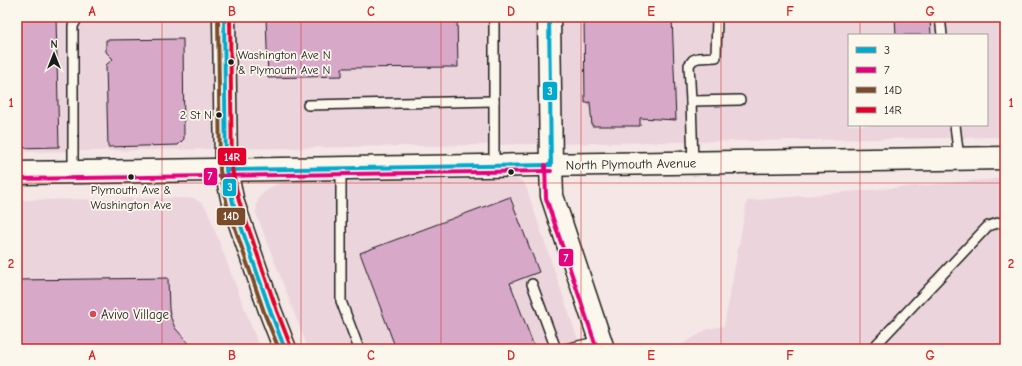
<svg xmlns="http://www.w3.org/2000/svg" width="1022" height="366" viewBox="0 0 1022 366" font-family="'Comic Neue',sans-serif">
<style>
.built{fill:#ecd4dd;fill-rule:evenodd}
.building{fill:#d8a8c9;stroke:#1c1c1c}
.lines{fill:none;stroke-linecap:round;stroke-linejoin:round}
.lane-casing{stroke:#1c1c1c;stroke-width:12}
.secondary-casing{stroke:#1c1c1c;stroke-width:25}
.lane{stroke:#fbf7ec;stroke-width:9}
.secondary{stroke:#fbf7ec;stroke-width:22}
.bus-1-casing{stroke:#fbf7ec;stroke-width:7}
.bus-2-casing{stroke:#fbf7ec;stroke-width:7}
.bus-3-casing{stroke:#fbf7ec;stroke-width:7}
.bus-4-casing{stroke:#fbf7ec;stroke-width:7}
.bus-1{stroke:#00a9ce;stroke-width:4}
.bus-2{stroke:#e5007d;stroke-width:4}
.bus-3{stroke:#7a4b2a;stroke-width:4}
.bus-4{stroke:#e4002b;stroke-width:4}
.grid{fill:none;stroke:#d62828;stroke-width:1;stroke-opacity:0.55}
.bus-dot{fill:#1c1c1c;stroke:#fbf7ec;stroke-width:1.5}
.poi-dot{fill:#d1495b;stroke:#fbf7ec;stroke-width:1.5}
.labels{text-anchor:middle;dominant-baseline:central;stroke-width:3.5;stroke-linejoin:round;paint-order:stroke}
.bus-label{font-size:12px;fill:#1c1c1c;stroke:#fbf7ec;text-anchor:start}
.street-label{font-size:13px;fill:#1c1c1c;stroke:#fbf7ec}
.poi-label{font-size:13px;fill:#1c1c1c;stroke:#fbf7ec;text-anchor:start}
.line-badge{stroke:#fbf7ec;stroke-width:1.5}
.badge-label{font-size:11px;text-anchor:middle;font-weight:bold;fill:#fff}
.neatline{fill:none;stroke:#d62828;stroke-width:1.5}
.grid-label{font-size:13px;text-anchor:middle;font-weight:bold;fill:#d62828}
</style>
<rect width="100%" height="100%" fill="#f4e7e5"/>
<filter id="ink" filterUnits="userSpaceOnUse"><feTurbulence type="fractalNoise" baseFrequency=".025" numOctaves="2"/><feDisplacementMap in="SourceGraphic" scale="8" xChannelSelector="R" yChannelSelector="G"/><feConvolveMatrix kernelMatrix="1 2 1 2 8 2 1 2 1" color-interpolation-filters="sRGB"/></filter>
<g filter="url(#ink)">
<!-- built -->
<g class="built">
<path d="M17 17H1005V137L17 152ZM849 35H987V125H849Z"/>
<polygon points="516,178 522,181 526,187 581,349 308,349 256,213 257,203 260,196 271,187 282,182"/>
<polygon points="1005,178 1005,349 674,349 708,329 724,326 747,201"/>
<polygon points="193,198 203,204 207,210 260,349 17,349 17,200"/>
</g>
<!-- building -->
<g class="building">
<polygon points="17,17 56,17 59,147 17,148"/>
<polygon points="266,17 457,17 458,67 342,68 342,76 268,78"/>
<polygon points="584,17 672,17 676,120 640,118 640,126 592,126 590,102 585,103"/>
<polygon points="895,17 930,17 931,35 896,35"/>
<polygon points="183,39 184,139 178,145 108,147 106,65 113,59 106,52 106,40"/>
<polygon points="510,197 539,272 510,283 535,349 396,349 360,253"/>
<polygon points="168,278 169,309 171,318 175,328 194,349 17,349 17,280"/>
</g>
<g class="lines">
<!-- lane casing -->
<g class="lane-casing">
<g id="lane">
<polyline points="494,17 494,166"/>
<polyline points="940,17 942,35"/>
<polyline points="691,101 689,65 693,60 698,58 716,57 717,17"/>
<polyline points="308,105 494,101"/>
<polyline points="955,125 959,159"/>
<polyline points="693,163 691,101 740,100"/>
<polyline points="341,169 341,301 359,349"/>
<polyline points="73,172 73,26 78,17"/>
<polyline points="532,284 556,349"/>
<polyline points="565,349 600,341"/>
<polyline points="872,349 988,226 1005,221"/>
</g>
</g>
<!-- secondary casing -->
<g class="secondary-casing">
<g id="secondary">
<polyline points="224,17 226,170 233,203 271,313 285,349"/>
<polyline points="549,17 551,165 552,196 603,349"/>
<polyline points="17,173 1005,158"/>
</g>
</g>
<!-- lane -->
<use href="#lane" class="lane"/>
<!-- secondary -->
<use href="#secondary" class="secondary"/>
<!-- bus-1 casing -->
<g class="bus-1-casing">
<g id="bus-1">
<polyline points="224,17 226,170 233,203 271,313 285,349"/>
<polyline points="549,17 551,165"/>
<polyline points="226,170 551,165"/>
</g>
</g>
<!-- bus-2 casing -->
<g class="bus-2-casing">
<g id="bus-2">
<polyline points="545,165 546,198 597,349"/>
<polyline points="17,179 551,171"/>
</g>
</g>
<!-- bus-3 casing -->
<g class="bus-3-casing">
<polyline id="bus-3" points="218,17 220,171 227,205 265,315 279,349"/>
</g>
<!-- bus-4 casing -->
<g class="bus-4-casing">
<polyline id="bus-4" points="230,17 232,169 239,201 277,311 291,347"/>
</g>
<!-- bus-1 -->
<use href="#bus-1" class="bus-1"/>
<!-- bus-2 -->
<use href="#bus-2" class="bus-2"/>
<!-- bus-3 -->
<use href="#bus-3" class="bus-3"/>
<!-- bus-4 -->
<use href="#bus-4" class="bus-4"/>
</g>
</g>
<!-- grid -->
<path class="grid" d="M162 17V349M301 17V349M441 17V349M581 17V349M721 17V349M860 17V35M860 125V349M17 183H1005"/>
<!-- markers -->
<g class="bus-dot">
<circle cx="231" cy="62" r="3.5"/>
<circle cx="219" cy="115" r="3.5"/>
<circle cx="511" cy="172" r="3.5"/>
<circle cx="131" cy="177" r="3.5"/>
</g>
<circle class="poi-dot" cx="93" cy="314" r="4"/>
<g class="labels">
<!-- bus labels -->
<g class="bus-label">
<text x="238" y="55">Washington Ave N<tspan x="238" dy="15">&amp; Plymouth Ave N</tspan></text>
<text x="212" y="115" text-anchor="end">2 St N</text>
<text x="131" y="190" text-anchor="middle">Plymouth Ave &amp;<tspan x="131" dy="15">Washington Ave</tspan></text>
</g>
<!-- street labels -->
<g class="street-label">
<text transform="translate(631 164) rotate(-1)">North Plymouth Avenue</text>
</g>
<!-- poi labels -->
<g class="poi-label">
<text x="101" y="314">Avivo Village</text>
</g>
</g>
<g class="line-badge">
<rect x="542" y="81" width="16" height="20" rx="4" fill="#00a9ce"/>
<rect x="217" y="147" width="30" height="19" rx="4" fill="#e4002b"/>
<rect x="203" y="167" width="15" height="19" rx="4" fill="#e5007d"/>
<rect x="222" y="178" width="15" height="19" rx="4" fill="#00a9ce"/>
<rect x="216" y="207" width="30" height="19" rx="4" fill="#7a4b2a"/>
<rect x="558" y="248" width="16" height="19" rx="4" fill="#e5007d"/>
</g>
<g class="badge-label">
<text x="550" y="95">3</text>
<text x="232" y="161">14R</text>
<text x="210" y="180">7</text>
<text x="230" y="191">3</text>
<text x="231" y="220">14D</text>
<text x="566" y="262">7</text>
</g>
<!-- margin -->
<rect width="1022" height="366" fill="none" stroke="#fbf7ec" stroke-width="44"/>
<!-- legend -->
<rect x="848" y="34" width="140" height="92" fill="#fbf7ec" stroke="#a29f99"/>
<rect x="856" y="47" width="20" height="6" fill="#00a9ce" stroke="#a29f99"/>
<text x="884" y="54" font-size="12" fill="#1c1c1c">3</text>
<rect x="856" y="67" width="20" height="6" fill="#e5007d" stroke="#a29f99"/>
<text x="884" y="74" font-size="12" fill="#1c1c1c">7</text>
<rect x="856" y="87" width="20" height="6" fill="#7a4b2a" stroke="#a29f99"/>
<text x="884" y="94" font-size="12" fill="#1c1c1c">14D</text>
<rect x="856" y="107" width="20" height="6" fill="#e4002b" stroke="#a29f99"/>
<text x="884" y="114" font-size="12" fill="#1c1c1c">14R</text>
<!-- north arrow -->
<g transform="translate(54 54)" stroke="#fbf7ec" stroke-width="3" paint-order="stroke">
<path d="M0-3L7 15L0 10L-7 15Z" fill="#1c1c1c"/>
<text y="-6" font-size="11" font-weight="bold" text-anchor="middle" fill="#1c1c1c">N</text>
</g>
<rect x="22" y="22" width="978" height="322" class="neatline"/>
<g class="grid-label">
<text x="92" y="16">A</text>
<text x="232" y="16">B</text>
<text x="371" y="16">C</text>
<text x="511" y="16">D</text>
<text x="651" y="16">E</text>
<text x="790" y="16">F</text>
<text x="930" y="16">G</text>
<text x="11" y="107">1</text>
<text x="1011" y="107">1</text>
<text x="11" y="268">2</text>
<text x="1011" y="268">2</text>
<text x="92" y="360">A</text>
<text x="232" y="360">B</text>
<text x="371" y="360">C</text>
<text x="511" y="360">D</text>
<text x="651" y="360">E</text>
<text x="790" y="360">F</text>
<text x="930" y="360">G</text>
</g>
</svg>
